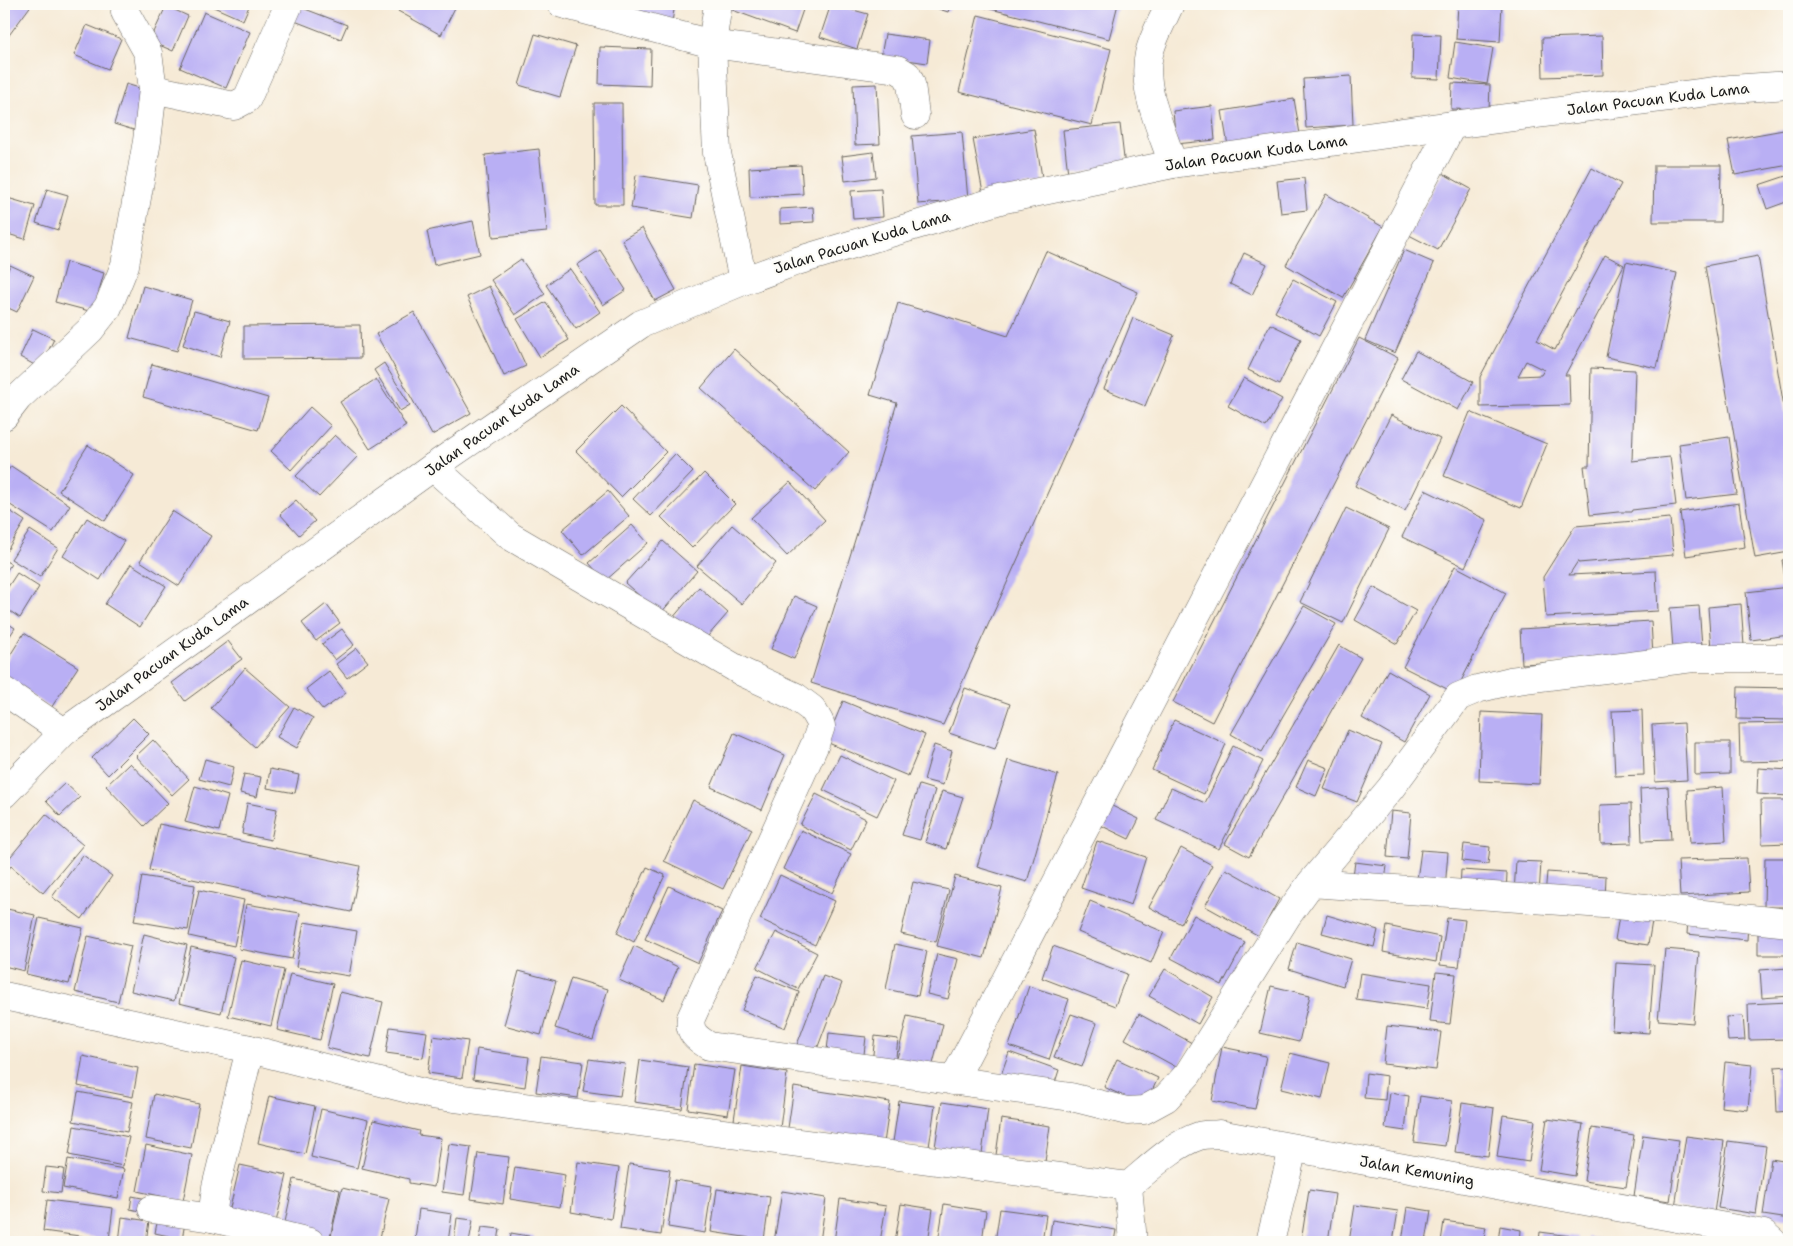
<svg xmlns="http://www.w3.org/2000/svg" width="1793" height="1246" viewBox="0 0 1793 1246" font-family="'Shantell Sans',sans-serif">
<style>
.building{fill:#b9aff4;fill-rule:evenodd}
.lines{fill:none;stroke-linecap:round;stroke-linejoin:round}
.street-casing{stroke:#68645d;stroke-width:29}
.street{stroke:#fff;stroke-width:28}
.labels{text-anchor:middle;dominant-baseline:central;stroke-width:4.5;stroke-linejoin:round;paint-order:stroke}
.street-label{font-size:15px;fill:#1c1c1c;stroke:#fdfcf7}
</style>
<rect width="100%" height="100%" fill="#fdfcf7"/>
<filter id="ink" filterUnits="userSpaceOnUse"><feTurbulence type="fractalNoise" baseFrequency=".02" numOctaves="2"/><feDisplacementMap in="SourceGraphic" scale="10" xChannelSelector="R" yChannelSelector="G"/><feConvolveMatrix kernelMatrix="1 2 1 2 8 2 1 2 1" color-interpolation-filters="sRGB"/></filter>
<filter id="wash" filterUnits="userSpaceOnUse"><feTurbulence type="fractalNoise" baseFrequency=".0096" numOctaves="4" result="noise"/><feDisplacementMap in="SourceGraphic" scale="20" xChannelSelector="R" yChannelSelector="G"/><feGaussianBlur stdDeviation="1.12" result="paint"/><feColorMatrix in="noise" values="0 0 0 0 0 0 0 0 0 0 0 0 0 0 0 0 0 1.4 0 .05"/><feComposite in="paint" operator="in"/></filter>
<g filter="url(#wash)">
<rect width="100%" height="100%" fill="#f6ead6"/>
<g id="blocks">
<!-- building -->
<g class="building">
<polygon points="4,4 32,4 4,42"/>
<polygon points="207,4 250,4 243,20"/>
<polygon points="292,4 347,25 341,39 287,18"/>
<polygon points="402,4 457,4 441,35 398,11"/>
<polygon points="611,4 675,4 672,22"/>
<polygon points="725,4 805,4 795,33 724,7"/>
<polygon points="831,4 868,14 857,49 820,37"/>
<polygon points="924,4 951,4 948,12"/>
<polygon points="984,4 1118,4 1109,39 983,7"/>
<polygon points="1458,4 1502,4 1500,42 1456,39"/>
<polygon points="166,6 188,16 173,51 150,41"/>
<polygon points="204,12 250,32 226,88 180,68"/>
<polygon points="978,15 1111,49 1092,125 959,92"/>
<polygon points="87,25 121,39 108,69 74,55"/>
<polygon points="535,34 576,46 560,97 519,85"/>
<polygon points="885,34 930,40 927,63 881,56"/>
<polygon points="1413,34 1441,35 1439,79 1412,78"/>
<polygon points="1602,36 1603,75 1543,77 1542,38"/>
<polygon points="1455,42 1493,48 1487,84 1450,78"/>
<polygon points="600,47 651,49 650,86 599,84"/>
<polygon points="1351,76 1353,125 1306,128 1303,79"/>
<polygon points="1452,83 1490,85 1489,110 1451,109"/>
<polygon points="126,84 149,91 137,131 114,124"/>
<polygon points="877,84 880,144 855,145 853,85"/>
<polygon points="1294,99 1300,134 1228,146 1222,111"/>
<polygon points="594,103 622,103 623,205 595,205"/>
<polygon points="1212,106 1215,140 1176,144 1173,111"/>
<polygon points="1120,124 1125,167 1068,174 1063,130"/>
<polygon points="1034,129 1043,183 983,193 973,139"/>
<polygon points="1789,129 1789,165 1735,175 1728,140"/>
<polygon points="962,132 968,200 918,204 912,136"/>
<polygon points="539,149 547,232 493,237 485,155"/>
<polygon points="873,152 876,177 845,181 842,156"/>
<polygon points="801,165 803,194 750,197 749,168"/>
<polygon points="1654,165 1721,165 1720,222 1653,222"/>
<path d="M1592 168 1621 184 1537 340 1555 350 1605 255 1624 265 1565 375H1569L1570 405 1480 407V377ZM1526 361 1544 370 1541 375 1518 376Z"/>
<polygon points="1442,173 1471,189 1438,250 1409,235"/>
<polygon points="636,175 698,185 693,218 631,208"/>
<polygon points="1789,175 1789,201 1767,209 1759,185"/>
<polygon points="1304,178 1307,210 1281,213 1277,181"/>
<polygon points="47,189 68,195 58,230 36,223"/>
<polygon points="881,189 883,217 853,219 851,191"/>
<polygon points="1326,194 1383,227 1343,298 1286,265"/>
<polygon points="4,197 35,206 25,239 4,233"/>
<polygon points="813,207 814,222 780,224 780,209"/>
<polygon points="473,221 480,254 434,265 427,231"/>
<polygon points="642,228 676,290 655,301 622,240"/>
<polygon points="600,250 626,290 603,305 577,265"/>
<polygon points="1404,250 1434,263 1395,353 1365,340"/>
<polygon points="1046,251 1138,292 943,725 811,683 897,403 870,395 898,303 925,311 926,310 1008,336"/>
<polygon points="1244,253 1267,264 1252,295 1230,284"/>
<polygon points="1758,256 1789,436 1789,552 1755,558 1705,266"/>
<polygon points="521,259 545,294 515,315 491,280"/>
<polygon points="66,262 104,273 93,312 55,302"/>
<polygon points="1626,262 1677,273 1657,368 1606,357"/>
<polygon points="10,265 34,276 17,312 4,306 4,279"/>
<polygon points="570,269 600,312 576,329 546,285"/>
<polygon points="1293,279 1337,302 1319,336 1275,312"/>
<polygon points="143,286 192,300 177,351 129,338"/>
<polygon points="489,286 526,366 504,376 467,297"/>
<polygon points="546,302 569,340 540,357 517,319"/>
<polygon points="194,311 230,321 220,357 183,345"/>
<polygon points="414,312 471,413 432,435 376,334"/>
<polygon points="1133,318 1174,335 1145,406 1104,389"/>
<polygon points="1270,324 1301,339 1279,385 1248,370"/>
<polygon points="360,325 361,358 244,359 244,326"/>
<polygon points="33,329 54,339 40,368 20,357"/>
<polygon points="1359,338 1398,358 1212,722 1173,702"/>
<polygon points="734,349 849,452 815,491 701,388"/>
<polygon points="1416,351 1473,382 1458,410 1401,379"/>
<polygon points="384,363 410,405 400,411 374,370"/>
<polygon points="152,364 268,398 258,430 143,397"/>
<polygon points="1591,368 1635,370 1632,461 1670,457 1676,505 1632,510 1631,512 1618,512 1590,515 1584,466 1589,466"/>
<polygon points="1244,378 1282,399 1266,427 1228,406"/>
<polygon points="376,379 406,426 370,449 340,402"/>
<polygon points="621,406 666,452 621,497 576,451"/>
<polygon points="310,407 331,426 291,470 271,451"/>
<polygon points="1470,412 1547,444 1521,508 1444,476"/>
<polygon points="1391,415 1440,439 1405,511 1355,486"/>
<polygon points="335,435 358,456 319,497 296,476"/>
<polygon points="1729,437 1737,494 1686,500 1679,444"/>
<polygon points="88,445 134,475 105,521 59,491"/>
<polygon points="675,454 693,472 651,516 633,499"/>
<polygon points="11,466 70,505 53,532 4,501 4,477"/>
<polygon points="704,473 735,504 692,548 661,517"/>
<polygon points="790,482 825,520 787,556 751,518"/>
<polygon points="1425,490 1487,520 1465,567 1402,537"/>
<polygon points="608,491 629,516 583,555 562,530"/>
<polygon points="296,500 315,521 299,535 280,514"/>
<polygon points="1739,503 1745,547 1686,556 1680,512"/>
<polygon points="4,507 25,521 6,552 4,551"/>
<polygon points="1346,508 1389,529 1343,623 1300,602"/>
<polygon points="172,511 211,536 179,586 140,561"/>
<polygon points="87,518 124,541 100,580 63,556"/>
<polygon points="1670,518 1673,555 1578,563 1578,561 1569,575 1656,571 1658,611 1546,617 1543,577 1575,526"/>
<polygon points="632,525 648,543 605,581 589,563"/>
<polygon points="732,525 776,563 742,604 697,566"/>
<polygon points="30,530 58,548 40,577 11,559"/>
<polygon points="663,541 697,571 660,614 625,583"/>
<polygon points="1789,559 1789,577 1785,578 1782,560"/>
<polygon points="4,560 11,564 4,575"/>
<polygon points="131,564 166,586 140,627 105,604"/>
<polygon points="1455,566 1506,593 1455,693 1403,667"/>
<polygon points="17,573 39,587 20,618 4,607 4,593"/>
<polygon points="699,587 728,613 701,644 672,619"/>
<polygon points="1373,587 1416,611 1397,644 1355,620"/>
<polygon points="1789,587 1789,635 1751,640 1746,592"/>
<polygon points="794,596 817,606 794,659 771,649"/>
<polygon points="326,604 340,623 316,641 302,623"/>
<polygon points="1741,604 1744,646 1711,649 1708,607"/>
<polygon points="1304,606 1336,624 1262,752 1231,734"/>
<polygon points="1699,606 1702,646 1673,649 1670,608"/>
<polygon points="4,621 15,628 4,645"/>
<polygon points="1651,621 1653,657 1522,664 1520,629"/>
<polygon points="342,629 354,645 335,660 322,644"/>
<polygon points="24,633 78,667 51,708 4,678 4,665"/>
<polygon points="228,641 242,659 185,701 172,683"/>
<polygon points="1339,645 1361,658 1249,857 1225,844"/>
<polygon points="357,648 368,662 347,678 336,664"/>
<polygon points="245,668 290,707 255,747 211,708"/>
<polygon points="1388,670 1430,694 1404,742 1362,718"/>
<polygon points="329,671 346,693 323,710 306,689"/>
<polygon points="1738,687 1789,688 1789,720 1737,719"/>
<polygon points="965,688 1010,704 995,749 949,733"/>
<polygon points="843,701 925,735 908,776 826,742"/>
<polygon points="294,707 313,718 297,748 277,737"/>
<polygon points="1642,710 1644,775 1615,776 1612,711"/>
<polygon points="1481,712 1542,715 1539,784 1479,781"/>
<polygon points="133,718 149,734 108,775 92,758"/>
<polygon points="1174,720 1226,744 1204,794 1152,770"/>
<polygon points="1684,723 1687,780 1655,782 1652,725"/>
<polygon points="1789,723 1789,761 1740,762 1739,724"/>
<polygon points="1348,730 1382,744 1357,802 1324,789"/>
<polygon points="734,733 785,755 762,810 711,787"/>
<polygon points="153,740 189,779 172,795 136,756"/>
<polygon points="1695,742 1730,742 1730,774 1695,775"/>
<polygon points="934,745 952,751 943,785 924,780"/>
<polygon points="1233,746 1263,761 1219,849 1156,820 1171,788 1205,803"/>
<polygon points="840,755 894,781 877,816 823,790"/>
<polygon points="205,759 234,767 229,787 199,779"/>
<polygon points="1008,760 1058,775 1027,882 977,867"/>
<polygon points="1308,760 1328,768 1316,796 1296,787"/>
<polygon points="130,763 168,803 144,826 106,786"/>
<polygon points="1758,768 1789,770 1789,796 1757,794"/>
<polygon points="270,769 299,775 295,793 267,788"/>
<polygon points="244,774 261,777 257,797 240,793"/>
<polygon points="65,783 80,797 60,816 46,801"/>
<polygon points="919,785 935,790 920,840 902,835"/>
<polygon points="195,786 228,796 219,831 185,822"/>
<polygon points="1668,787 1671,840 1642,841 1640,789"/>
<polygon points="1723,787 1726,841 1690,843 1687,790"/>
<polygon points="942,791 963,797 946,849 925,842"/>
<polygon points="816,794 866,819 851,850 800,825"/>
<polygon points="693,800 752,829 723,889 664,861"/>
<polygon points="1761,800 1789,800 1789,843 1762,844"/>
<polygon points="247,803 277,809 271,840 242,834"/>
<polygon points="1631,804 1632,843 1601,844 1600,805"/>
<polygon points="1110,805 1139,819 1129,839 1100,825"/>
<polygon points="1391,811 1411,813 1407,859 1387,857"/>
<polygon points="46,814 83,845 43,893 11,866 4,875 4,860 6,862"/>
<polygon points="159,824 360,866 351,912 149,870"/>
<polygon points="801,830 851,854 832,893 783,869"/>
<polygon points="1097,841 1146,857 1131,905 1081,888"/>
<polygon points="1464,844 1490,847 1488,864 1462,861"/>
<polygon points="1181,848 1212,865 1181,924 1149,907"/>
<polygon points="1421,850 1448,852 1445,889 1416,887"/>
<polygon points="83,855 112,876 82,919 52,897"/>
<polygon points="1747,858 1749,892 1680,896 1678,860"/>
<polygon points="1765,858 1789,858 1789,907 1764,907"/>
<polygon points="1516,861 1541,862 1539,895 1514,893"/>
<polygon points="1355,862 1387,866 1384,887 1352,882"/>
<polygon points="647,867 665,875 634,942 617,933"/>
<polygon points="1226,869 1279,899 1259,936 1205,906"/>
<polygon points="1461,870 1507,873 1506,894 1460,890"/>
<polygon points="1547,872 1606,876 1605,900 1545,896"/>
<polygon points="780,875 835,901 815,945 760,919"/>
<polygon points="142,876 195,885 188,930 134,921"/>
<polygon points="955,876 1002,888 984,958 937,946"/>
<polygon points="913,882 949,890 936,942 901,934"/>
<polygon points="669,886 722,911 698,963 645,939"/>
<polygon points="199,890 244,900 234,946 189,936"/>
<polygon points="1090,901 1164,932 1151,963 1078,932"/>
<polygon points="246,904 300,913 292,959 239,949"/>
<polygon points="7,909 35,915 24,971 4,966 4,924"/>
<polygon points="1620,910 1653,915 1648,945 1615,940"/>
<polygon points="1194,915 1245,942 1222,985 1171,958"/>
<polygon points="1327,915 1378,930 1374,947 1322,933"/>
<polygon points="39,918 83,928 69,984 26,974"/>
<polygon points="1447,918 1465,920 1459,967 1440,965"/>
<polygon points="1688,919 1748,924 1747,940 1687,934"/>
<polygon points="304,922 357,931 349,976 296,967"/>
<polygon points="1387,926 1440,937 1436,962 1383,952"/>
<polygon points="1758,929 1789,930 1789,955 1758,955"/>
<polygon points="776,932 817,953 798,989 757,968"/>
<polygon points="144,934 187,945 174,1001 131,991"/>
<polygon points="88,936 131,946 118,1002 75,992"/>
<polygon points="1297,942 1351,959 1343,986 1289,969"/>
<polygon points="895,944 927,951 918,996 886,989"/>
<polygon points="634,946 678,967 664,1000 619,980"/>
<polygon points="1053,946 1127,974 1115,1006 1042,978"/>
<polygon points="191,947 234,957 221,1013 179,1003"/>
<polygon points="1665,949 1699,952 1693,1023 1658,1020"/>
<polygon points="937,954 958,959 948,999 927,994"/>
<polygon points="241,960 284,970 271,1026 228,1016"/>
<polygon points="1616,963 1654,965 1649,1033 1612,1030"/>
<polygon points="1789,968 1789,996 1762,998 1760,970"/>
<polygon points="1165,969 1213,997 1198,1024 1149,996"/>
<polygon points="519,971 556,981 541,1035 504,1025"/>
<polygon points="1436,972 1456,974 1450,1024 1430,1022"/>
<polygon points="1360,973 1431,984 1427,1009 1356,999"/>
<polygon points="290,974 333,984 320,1040 277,1030"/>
<polygon points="757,975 799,992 785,1028 742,1010"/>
<polygon points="823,976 842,983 814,1057 795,1050"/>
<polygon points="571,978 608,989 593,1040 555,1028"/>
<polygon points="1029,986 1069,999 1049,1060 1009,1046"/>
<polygon points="1271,986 1310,995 1299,1042 1260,1033"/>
<polygon points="340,992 383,1002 370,1058 327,1048"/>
<polygon points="1789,1002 1789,1039 1749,1040 1748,1004"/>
<polygon points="1071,1014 1097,1023 1082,1067 1054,1057"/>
<polygon points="1139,1014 1192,1043 1178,1068 1125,1039"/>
<polygon points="907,1016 943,1024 931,1072 896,1063"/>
<polygon points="1743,1016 1745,1040 1728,1041 1726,1017"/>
<polygon points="1387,1026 1441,1032 1436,1070 1383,1064"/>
<polygon points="390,1027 427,1032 423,1058 386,1053"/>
<polygon points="829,1033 866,1037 863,1063 826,1059"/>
<polygon points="433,1036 468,1041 462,1078 428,1073"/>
<polygon points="875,1036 898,1039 895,1066 872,1063"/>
<polygon points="1222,1047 1266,1056 1255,1109 1212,1101"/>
<polygon points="477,1049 529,1057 525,1087 473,1079"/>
<polygon points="1009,1052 1059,1070 1052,1092 1001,1075"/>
<polygon points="1290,1053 1330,1063 1322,1099 1281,1089"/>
<polygon points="83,1056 138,1068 133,1097 78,1086"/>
<polygon points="541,1056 583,1062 578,1098 536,1092"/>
<polygon points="589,1059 625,1064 620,1096 583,1091"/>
<polygon points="1117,1059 1158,1078 1145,1106 1104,1087"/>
<polygon points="640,1060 688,1067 682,1109 634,1102"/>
<polygon points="1725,1062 1752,1065 1748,1110 1721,1107"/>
<polygon points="694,1064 735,1070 728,1115 688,1109"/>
<polygon points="742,1066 787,1073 780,1128 734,1120"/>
<polygon points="1789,1066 1789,1111 1777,1112 1775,1067"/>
<polygon points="1366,1073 1387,1076 1385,1100 1364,1098"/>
<polygon points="794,1087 890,1102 884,1143 788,1128"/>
<polygon points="78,1092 133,1102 127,1132 73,1121"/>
<polygon points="1390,1093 1409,1096 1405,1131 1385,1128"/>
<polygon points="154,1094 199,1104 191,1148 146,1139"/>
<polygon points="269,1096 315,1106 305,1154 258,1143"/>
<polygon points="1420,1096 1452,1101 1445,1146 1414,1142"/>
<polygon points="899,1101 935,1106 929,1147 893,1142"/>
<polygon points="942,1102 988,1109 982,1154 935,1147"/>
<polygon points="1462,1103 1494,1108 1488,1156 1455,1152"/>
<polygon points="321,1109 368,1120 357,1168 311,1157"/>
<polygon points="1503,1115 1535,1120 1529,1162 1497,1157"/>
<polygon points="1001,1119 1050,1126 1045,1162 996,1155"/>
<polygon points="1547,1119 1583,1124 1575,1176 1539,1170"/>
<polygon points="373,1120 419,1131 418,1135 441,1138 434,1187 409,1183 409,1179 362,1168"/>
<polygon points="74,1126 129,1137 123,1166 69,1155"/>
<polygon points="1592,1128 1634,1135 1626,1187 1584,1181"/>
<polygon points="1643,1135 1679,1140 1670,1201 1634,1196"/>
<polygon points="1686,1136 1724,1141 1714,1213 1675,1207"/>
<polygon points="1728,1141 1766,1146 1756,1214 1718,1208"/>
<polygon points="449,1144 471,1147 464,1195 442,1192"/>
<polygon points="146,1145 192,1155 183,1201 137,1191"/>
<polygon points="478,1153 509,1157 503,1204 471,1199"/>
<polygon points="68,1159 124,1169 118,1198 63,1188"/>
<polygon points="1771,1159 1789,1162 1789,1219 1763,1215"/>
<polygon points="578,1162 619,1168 611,1219 571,1212"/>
<polygon points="629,1164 670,1170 661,1235 620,1229"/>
<polygon points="240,1165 287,1175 276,1222 229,1212"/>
<polygon points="46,1167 64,1169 61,1193 43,1191"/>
<polygon points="515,1167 565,1175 560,1207 510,1199"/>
<polygon points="294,1179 340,1190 330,1238 284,1227"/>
<polygon points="675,1180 712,1186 705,1233 668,1227"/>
<polygon points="342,1188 389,1199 379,1242 359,1242 331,1236"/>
<polygon points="717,1189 770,1197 764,1240 711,1232"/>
<polygon points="1309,1190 1335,1194 1328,1242 1301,1242"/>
<polygon points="782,1191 826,1198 820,1242 774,1242"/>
<polygon points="132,1196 152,1200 149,1213 130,1209"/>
<polygon points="840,1199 886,1206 880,1242 834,1242"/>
<polygon points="47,1200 113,1208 109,1240 43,1231"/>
<polygon points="901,1204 933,1209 928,1242 895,1242"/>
<polygon points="944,1204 986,1211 982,1242 938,1242"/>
<polygon points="1355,1205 1398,1211 1393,1242 1349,1242"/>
<polygon points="1407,1207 1431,1211 1426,1242 1402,1242"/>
<polygon points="419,1209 452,1214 448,1242 415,1239"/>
<polygon points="1000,1209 1046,1215 1042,1242 995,1242"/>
<polygon points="122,1217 149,1221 146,1242 119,1242"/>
<polygon points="158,1218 185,1223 182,1239 155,1233"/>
<polygon points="457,1218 473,1220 469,1242 454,1242"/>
<polygon points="1052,1220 1116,1230 1114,1242 1049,1242"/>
<polygon points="1444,1221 1486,1227 1483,1242 1441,1242"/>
<polygon points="1500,1226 1521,1230 1520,1242 1498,1242"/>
<polygon points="482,1227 500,1229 498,1242 479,1242"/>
<polygon points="1540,1232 1578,1237 1577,1242 1539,1242"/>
<polygon points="511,1233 534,1237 533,1242 510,1242"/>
<polygon points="1587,1237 1615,1241 1615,1242 1587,1242"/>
</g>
</g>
</g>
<g filter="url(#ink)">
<use href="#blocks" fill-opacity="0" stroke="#68645d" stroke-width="1"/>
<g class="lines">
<!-- street casing -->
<g class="street-casing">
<g id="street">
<polyline points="562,4 712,44 897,69 907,75 911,84 915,115"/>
<polyline points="718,4 712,44 717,153 743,281"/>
<path d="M1170 4C1163 20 1153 37 1149 54 1141 89 1162 131 1173 164"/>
<polyline points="153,89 234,106 247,99 289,4"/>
<polyline points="4,416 18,398 90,330 108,307 125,265 147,141 153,89 148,53 125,12"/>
<path d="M433 467 510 536 742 672 796 697 812 709 819 721 821 726 815 744 691 1018C688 1033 698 1039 709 1046L1071 1097 1127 1111 1144 1110 1166 1098 1188 1074 1287 916 1311 883 1617 905 1789 923"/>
<polyline points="4,691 64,732"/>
<polyline points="4,794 64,732 433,467 641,324 743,281 797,261 1000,200 1173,164 1452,125 1731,89 1789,85"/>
<polyline points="1311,883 1390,789 1458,697 1477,689 1510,681 1693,658 1789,658"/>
<polyline points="4,996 250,1049 432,1095 1128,1186"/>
<polyline points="953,1081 1452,125"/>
<path d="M1128 1186C1149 1169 1172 1145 1199 1136 1205 1134 1212 1135 1219 1134L1764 1234 1773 1242"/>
<polyline points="1128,1186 1133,1242"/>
<polyline points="152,1209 212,1218 310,1242"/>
<polyline points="212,1218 216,1187 250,1049"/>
<polyline points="1270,1242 1293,1149"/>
</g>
</g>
<!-- street -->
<use href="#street" class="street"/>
</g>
</g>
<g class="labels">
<!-- street labels -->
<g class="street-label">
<text transform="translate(1658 99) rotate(-7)">Jalan Pacuan Kuda Lama</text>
<text transform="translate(1256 153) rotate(-8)">Jalan Pacuan Kuda Lama</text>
<text transform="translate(862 242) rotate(-17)">Jalan Pacuan Kuda Lama</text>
<text transform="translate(502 420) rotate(-35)">Jalan Pacuan Kuda Lama</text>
<text transform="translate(172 654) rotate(-36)">Jalan Pacuan Kuda Lama</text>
<text transform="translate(1417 1171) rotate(10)">Jalan Kemuning</text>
</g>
</g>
<!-- margin -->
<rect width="1793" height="1246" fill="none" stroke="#fdfcf7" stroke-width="20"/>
</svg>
